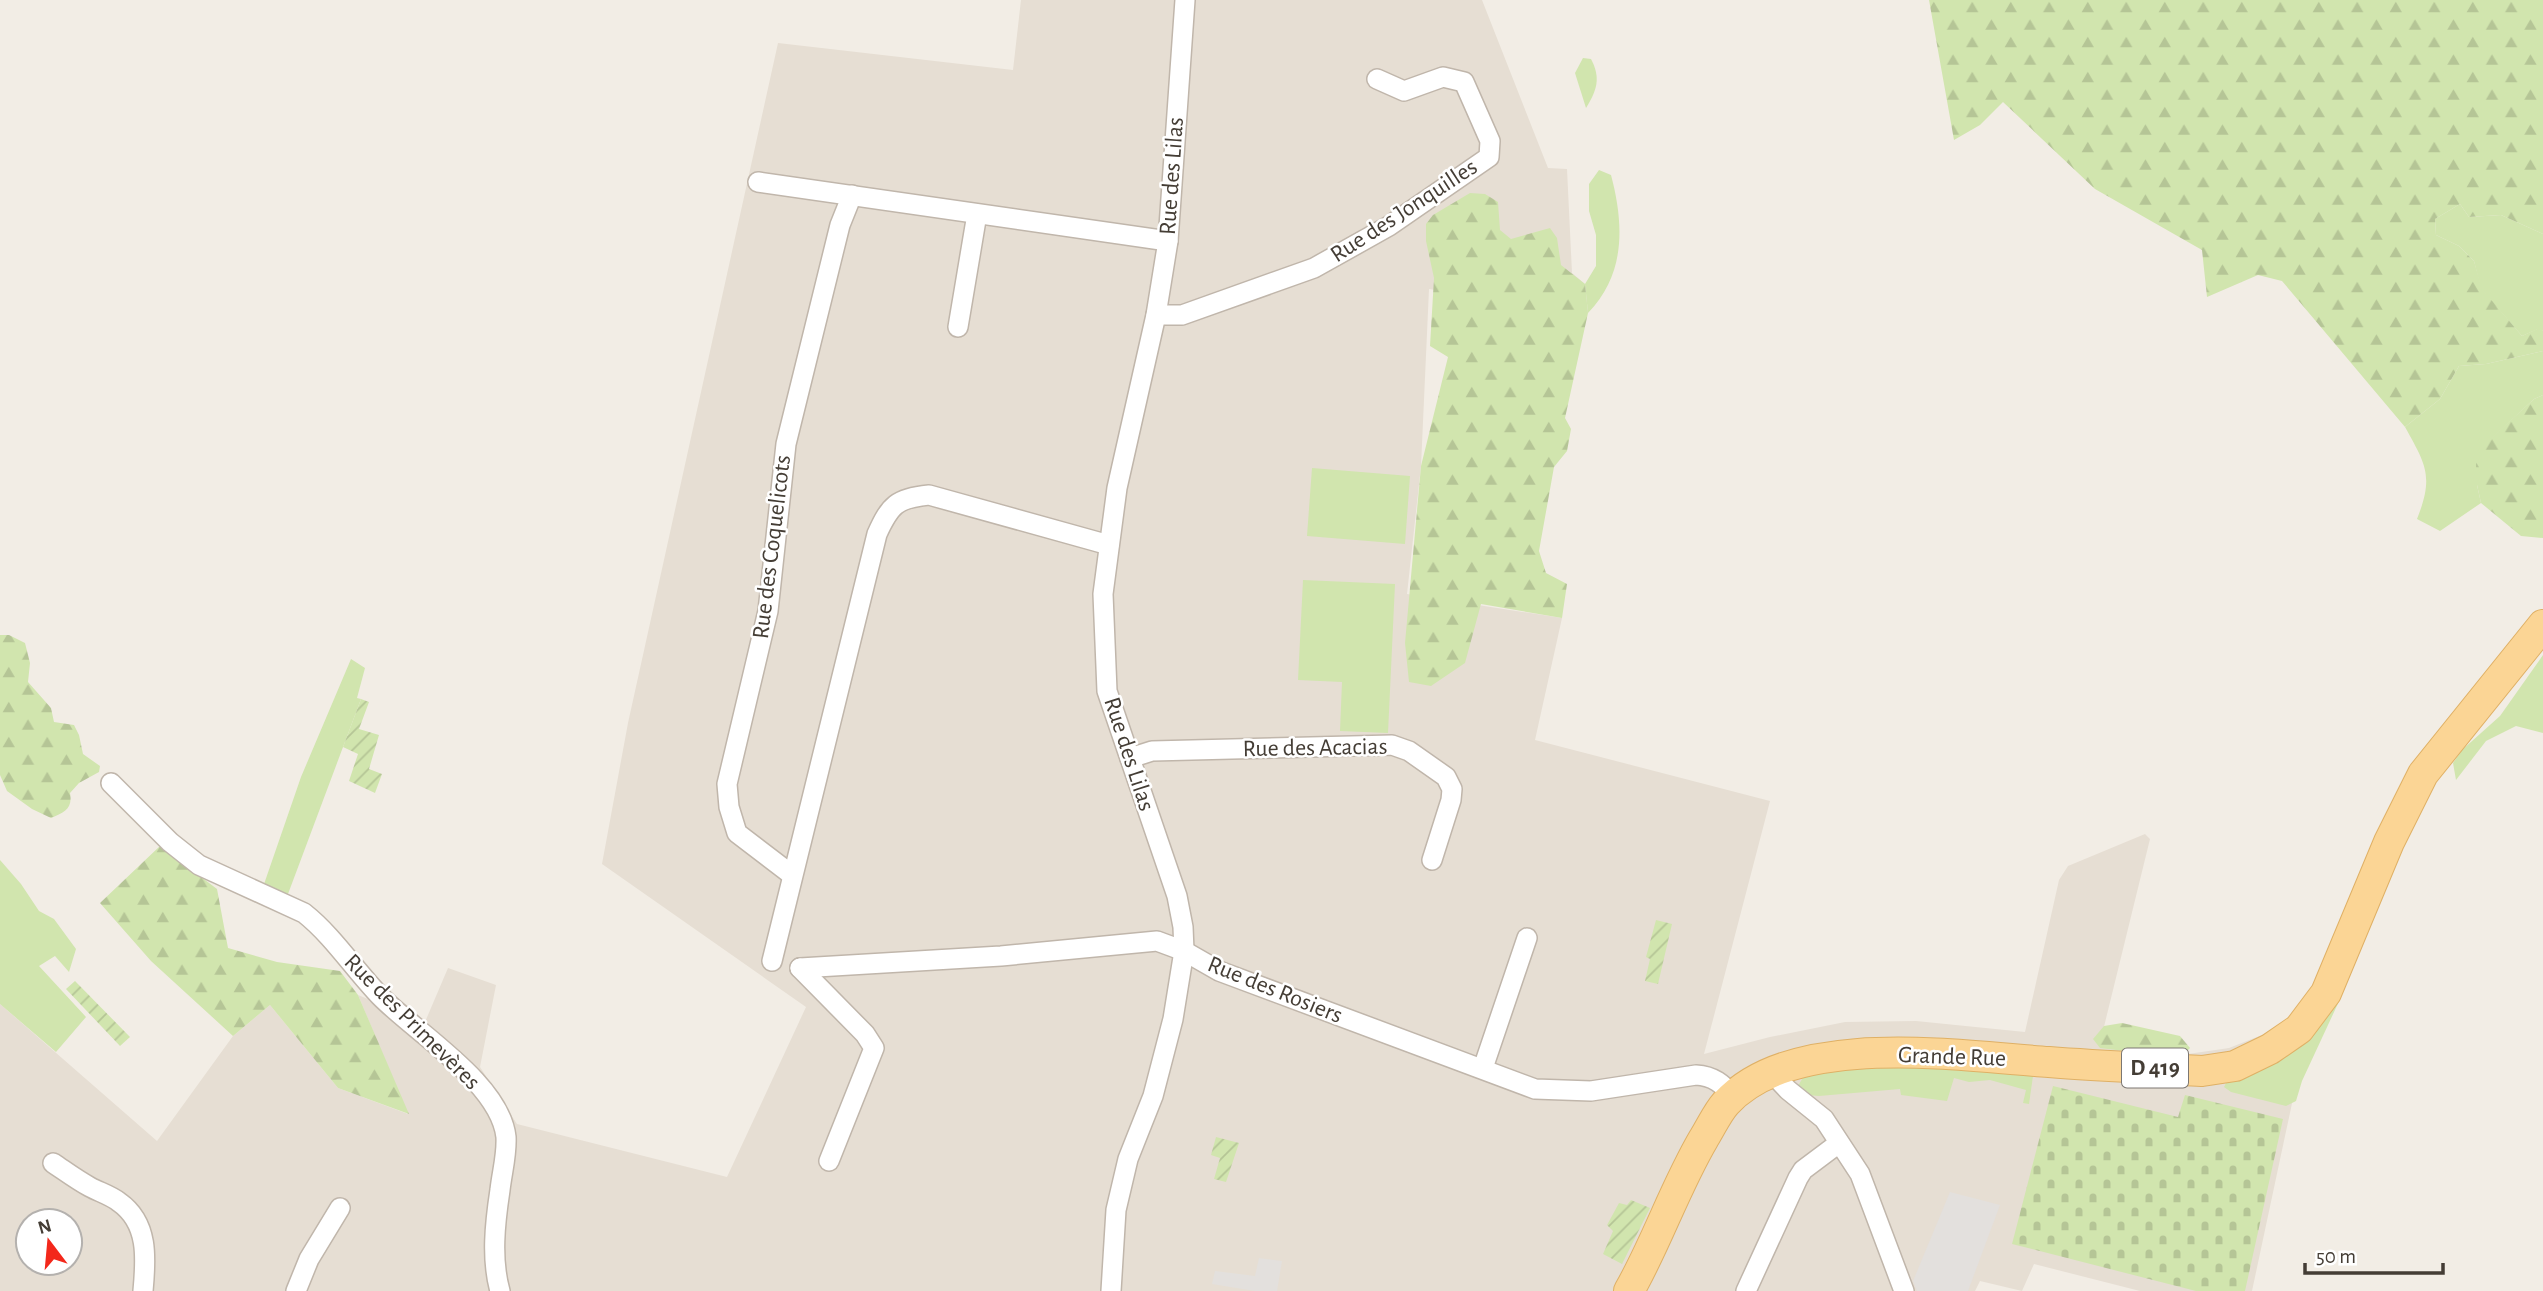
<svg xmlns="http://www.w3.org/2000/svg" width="2543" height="1291" viewBox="0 0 2543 1291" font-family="'Alegreya Sans',sans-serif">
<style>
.residential{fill:#e6ded3;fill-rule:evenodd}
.grass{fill:#d1e5ae}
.forest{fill:url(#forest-firs)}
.cemetery{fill:url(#cemetery-stones)}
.garden{fill:url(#garden-furrows)}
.parking{fill:#e3e0dd}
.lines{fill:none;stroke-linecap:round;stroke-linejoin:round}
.minor-casing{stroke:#c0b6ab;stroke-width:22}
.primary-casing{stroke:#dfb065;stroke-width:32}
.minor{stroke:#fff;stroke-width:19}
.primary{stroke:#fbd595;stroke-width:30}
.labels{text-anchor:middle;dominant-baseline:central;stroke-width:5;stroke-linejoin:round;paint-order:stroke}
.shield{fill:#fff;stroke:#7c7772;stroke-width:2}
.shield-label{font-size:23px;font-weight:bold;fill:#443d35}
.street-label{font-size:24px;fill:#443d35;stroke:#fff}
</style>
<defs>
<pattern id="forest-firs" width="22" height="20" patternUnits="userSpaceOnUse" patternTransform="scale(1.75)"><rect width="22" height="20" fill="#d1e5ae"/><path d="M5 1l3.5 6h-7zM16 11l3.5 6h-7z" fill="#b5c596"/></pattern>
<pattern id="cemetery-stones" width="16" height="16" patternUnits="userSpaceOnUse" patternTransform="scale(1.75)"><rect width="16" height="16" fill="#d1e5ae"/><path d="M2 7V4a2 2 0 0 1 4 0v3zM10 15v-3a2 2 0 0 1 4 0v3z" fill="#b5c596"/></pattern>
<pattern id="garden-furrows" width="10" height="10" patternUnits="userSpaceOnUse" patternTransform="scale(1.75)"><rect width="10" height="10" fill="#d1e5ae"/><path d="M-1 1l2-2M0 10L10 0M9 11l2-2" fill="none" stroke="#b5c596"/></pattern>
</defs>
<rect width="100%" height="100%" fill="#f2ede5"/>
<!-- residential -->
<path class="residential" d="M1021 0H1482L1548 168 1567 169 1572 273 1585 284 1588 313 1429 289 1421 466 1407 594 1562 618 1535 740 1770 801 1704 1054 1770 1037 1845 1022 1916 1021 2025 1032 2059 880 2068 866 2145 834 2150 839 2100 1043 2188 1054 2229 1048 2285 1026 2304 1047 2252 1291H2140L2034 1264 2022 1291 1980 1281 1975 1291H0V1004L157 1141 233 1036 270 1005 338 1088 408 1114 358 995 425 1022 448 968 496 985 480 1067 517 1124 727 1177 806 1007 602 864 628 723 778 43 1013 70ZM28 1221H70V1263H28Z"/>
<!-- grass -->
<g class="grass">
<path d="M1583 58 1591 59C1601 78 1597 90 1586 108L1575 73Z"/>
<path d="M1599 170 1611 175C1624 224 1626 274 1588 313L1585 284 1596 266V235L1589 211V184Z"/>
<polygon points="2460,204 2469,217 2501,215 2543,234 2543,331 2538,329 2522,336 2481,289 2474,261 2459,246 2436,235 2435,219"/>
<path d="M2543 351V395L2534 399 2490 440 2477 485 2481 503 2440 531 2417 519C2434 476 2426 465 2405 427L2440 399 2459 366 2486 364Z"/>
<polygon points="1312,468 1410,476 1405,544 1307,536"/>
<polygon points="1303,580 1395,584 1388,733 1340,731 1342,682 1298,680"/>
<polygon points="2543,655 2543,733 2516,726 2486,741 2456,780 2453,763 2462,750 2500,716"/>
<polygon points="351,659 365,668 357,698 361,699 288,894 263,887 301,777"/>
<polygon points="0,860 21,884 39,911 54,919 76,949 69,972 55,956 39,966 86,1017 56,1052 0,1004"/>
<polygon points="2341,997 2302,1081 2296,1101 2286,1106 2231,1092 2224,1087 2227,1081 2274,1064 2308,1042"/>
<polygon points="1917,1063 2033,1076 2029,1104 2023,1103 2026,1090 1990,1080 1969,1082 1954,1078 1947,1101 1901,1095 1900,1089 1819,1096 1807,1095 1798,1086 1805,1074"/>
</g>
<!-- forest -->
<g class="forest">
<polygon points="1929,0 2543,0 2543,234 2501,215 2469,217 2460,204 2435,219 2436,235 2459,246 2474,261 2482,289 2522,336 2539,328 2543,331 2543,351 2486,364 2459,366 2440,399 2405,427 2282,281 2258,275 2207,297 2202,250 2095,189 2003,102 1980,125 1954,140"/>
<polygon points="1470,193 1485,194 1498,202 1500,230 1511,239 1550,228 1557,238 1561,265 1585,284 1588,313 1565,418 1571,429 1567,451 1554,467 1539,551 1546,573 1567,584 1562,618 1481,604 1465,663 1431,686 1409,682 1405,643 1421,466 1448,357 1430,346 1434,278 1426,241 1426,224 1433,215"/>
<polygon points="2543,395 2543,538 2521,536 2481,503 2477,485 2476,464 2489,440 2534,399"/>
<path d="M0 635H9L25 643 30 663 28 682 51 708 54 722 74 725 79 735 83 754 100 766 99 772 79 783 70 793C73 809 64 812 51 818L32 809 7 791 0 775Z"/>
<polygon points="160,846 217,889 228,948 277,962 340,971 358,995 409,1114 338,1088 270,1005 233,1036 151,961 100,903"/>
<polygon points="2122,1023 2180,1036 2190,1048 2180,1058 2100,1048 2093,1039 2104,1026"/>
</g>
<!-- cemetery -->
<polygon class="cemetery" points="2053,1086 2178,1117 2185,1095 2283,1119 2245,1291 2196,1291 2012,1244"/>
<!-- garden -->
<g class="garden">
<polygon points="361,699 369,702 359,729 379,735 369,769 382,774 375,793 349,781 358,754 343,747"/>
<polygon points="1656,920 1672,924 1658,984 1645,981 1650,959 1646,957"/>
<polygon points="75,981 130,1037 120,1046 66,989"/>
<polygon points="1216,1137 1239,1143 1226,1182 1214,1179 1220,1158 1211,1155"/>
<polygon points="1631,1200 1650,1208 1622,1264 1603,1254 1613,1231 1607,1225 1619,1203 1627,1205"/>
</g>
<!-- parking -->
<g class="parking">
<polygon points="1950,1192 2000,1205 1968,1291 1917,1291 1913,1281"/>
<polygon points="1259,1258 1282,1261 1277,1291 1255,1291 1212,1284 1215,1271 1255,1276"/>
</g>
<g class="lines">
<!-- minor casing -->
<g class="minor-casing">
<g id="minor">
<polyline points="758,182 1168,241"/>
<polyline points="1156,315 1182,315 1314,268 1389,226 1489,157 1490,141 1464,82 1443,77 1404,91 1377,79"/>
<polyline points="958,327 977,214"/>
<polyline points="1130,758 1152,751 1392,745 1409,751 1446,777 1452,789 1451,800 1432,860"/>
<path d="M111 783 170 842 199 865 304 913C333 936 354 969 380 996 416 1033 500 1083 506 1137 507 1155 502 1172 500 1190 495 1223 491 1259 500 1291"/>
<polyline points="792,875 737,833 729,807 727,784 768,611 786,444 840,225 852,195"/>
<path d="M772 961 877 534C890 505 897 498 929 495L1109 545"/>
<path d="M800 968 1001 956 1157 941 1184 951 1219 971 1535 1089 1591 1091 1696 1075C1714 1076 1722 1084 1734 1096"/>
<polyline points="800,968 865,1034 874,1048 829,1161"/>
<polyline points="1483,1068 1527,938"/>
<polyline points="1772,1073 1788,1090 1824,1119 1860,1174 1904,1291"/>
<path d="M53 1163C65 1171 77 1180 90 1187 99 1192 110 1195 119 1202 149 1223 146 1259 143 1291"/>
<polyline points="296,1291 309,1259 340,1208"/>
<polyline points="1111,1291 1116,1210 1128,1159 1153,1096 1173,1019 1184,951 1183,927 1177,896 1107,691 1103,594 1117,488 1156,315 1168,241 1185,0"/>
<polyline points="1746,1291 1798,1178 1803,1170 1839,1143"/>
</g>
</g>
<!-- primary casing -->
<g class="primary-casing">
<path id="primary" d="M1629 1291C1657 1242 1675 1187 1704 1138 1711 1127 1717 1113 1726 1103 1793 1030 1960 1056 2049 1062 2100 1066 2151 1068 2202 1071L2235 1066 2270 1049 2299 1029 2326 993 2389 842 2423 774 2543 625"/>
</g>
<!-- minor -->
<use href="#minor" class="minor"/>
<!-- primary -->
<use href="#primary" class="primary"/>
</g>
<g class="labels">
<!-- shield labels -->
<rect class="shield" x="2122" y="1048.5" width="66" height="39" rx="5"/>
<g class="shield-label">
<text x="2155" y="1068">D 419</text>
</g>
<!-- street labels -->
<g class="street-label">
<text transform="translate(1172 176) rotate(-86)">Rue des Lilas</text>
<text transform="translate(1404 211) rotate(-33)">Rue des Jonquilles</text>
<text transform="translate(772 547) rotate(-83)">Rue des Coquelicots</text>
<text transform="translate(1315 748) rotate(-1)">Rue des Acacias</text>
<text transform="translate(1129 754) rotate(72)">Rue des Lilas</text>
<text transform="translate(1275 990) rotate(22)">Rue des Rosiers</text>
<text transform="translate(412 1022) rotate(45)">Rue des Primevères</text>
<text transform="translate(1952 1057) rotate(2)">Grande Rue</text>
</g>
</g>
<!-- north arrow -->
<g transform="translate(49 1242) rotate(344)"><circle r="33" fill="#ffffff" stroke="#b4b1ae" stroke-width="2"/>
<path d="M0-5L12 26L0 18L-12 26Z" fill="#f3281b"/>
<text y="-10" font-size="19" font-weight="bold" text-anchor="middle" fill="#443d35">N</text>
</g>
<!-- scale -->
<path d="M2305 1263v10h138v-10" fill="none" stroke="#443d35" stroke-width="3.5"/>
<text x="2316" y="1263" font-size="21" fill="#443d35" stroke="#ffffff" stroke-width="5" paint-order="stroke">50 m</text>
</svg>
